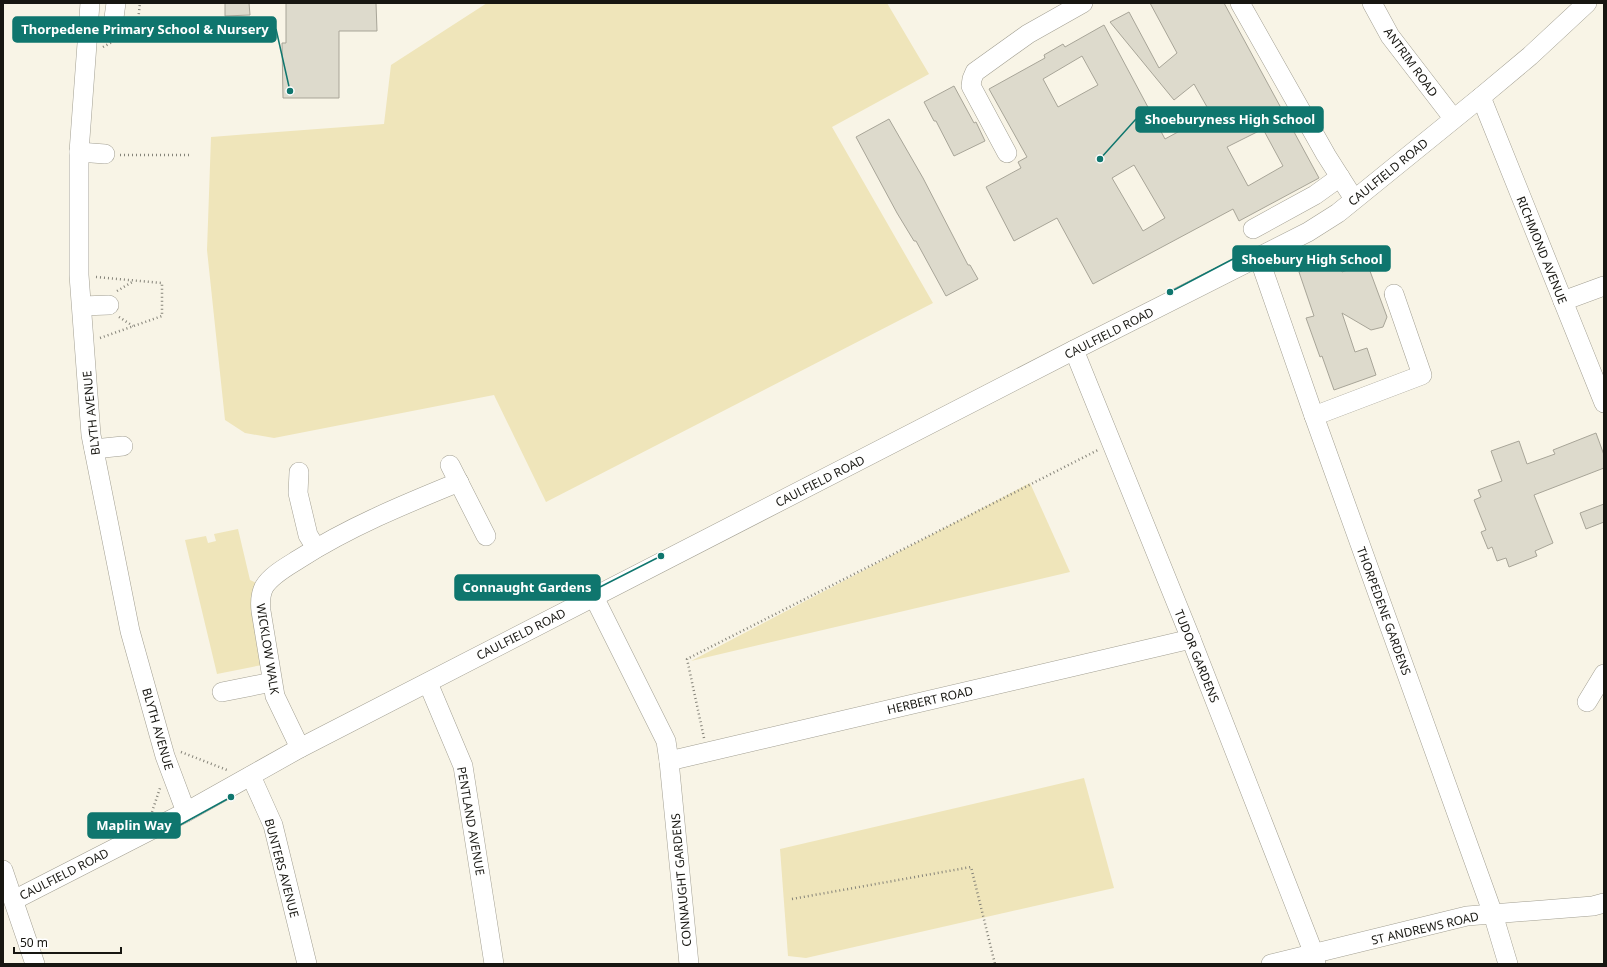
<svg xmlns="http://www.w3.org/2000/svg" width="1607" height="967" viewBox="0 0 1607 967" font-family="'Noto Sans',sans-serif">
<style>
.green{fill:#efe5ba}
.building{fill:#dddacc;stroke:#a8a598;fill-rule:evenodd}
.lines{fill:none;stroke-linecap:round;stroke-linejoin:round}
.minor-casing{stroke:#a29f92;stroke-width:20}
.path{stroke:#858379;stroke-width:2.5;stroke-dasharray:1 3;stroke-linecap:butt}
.minor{stroke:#fff;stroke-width:19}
.labels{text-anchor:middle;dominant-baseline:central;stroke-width:3;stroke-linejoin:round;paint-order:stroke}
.street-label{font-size:12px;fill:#171611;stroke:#fff}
.leader{fill:none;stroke:#0f766e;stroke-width:1.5}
.callout-dot{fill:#0f766e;stroke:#fff;stroke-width:1.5}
.callout{fill:#0f766e;stroke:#0f766e;stroke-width:1.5}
.callout-label{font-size:13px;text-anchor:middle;font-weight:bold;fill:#fff}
</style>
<rect width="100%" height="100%" fill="#f8f4e6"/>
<!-- green -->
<g class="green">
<polygon points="487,3 887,3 929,74 832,127 933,303 546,502 494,395 274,438 245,433 225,420 207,250 211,137 384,124 391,65"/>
<polygon points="1030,483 1070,572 691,661"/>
<polygon points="238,529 250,580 259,584 262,665 217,674 185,540 206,536 208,543 216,541 214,534"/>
<polygon points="1084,778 1114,888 806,958 788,956 780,849"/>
</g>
<!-- building -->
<g class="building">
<polygon points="225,3 249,3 250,15 225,16"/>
<polygon points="286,3 376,3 377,31 339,31 339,98 283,98 282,43 286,43"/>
<path d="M1150 3H1224L1319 178 1239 221 1233 209 1093 284 1057 218 1014 241 986 187 1021 168 1018 162 1027 157 989 89 1045 58 1044 55 1063 44 1065 47 1104 25 1165 139 1211 114 1194 84 1174 100 1110 22 1129 12 1159 68 1177 53ZM1082 56 1098 85 1058 107 1043 79ZM1263 129 1283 166 1248 186 1227 147ZM1134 165 1165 218 1143 231 1112 178Z"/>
<polygon points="954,86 974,123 976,122 985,141 954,156 936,121 934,121 924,102"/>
<polygon points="889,119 923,178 968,265 970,265 978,279 946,296 916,241 914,241 897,213 856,137"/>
<polygon points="1319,257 1322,264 1337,259 1342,272 1367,263 1387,317 1383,327 1371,330 1342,313 1355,352 1367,348 1376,375 1334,390 1322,356 1320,357 1306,318 1314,316 1299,272 1308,268 1306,261"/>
<polygon points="1596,433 1604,455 1604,468 1534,495 1553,543 1535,551 1537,556 1509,567 1506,558 1497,561 1492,547 1488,549 1481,532 1486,530 1474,500 1481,497 1478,490 1502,481 1491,451 1519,441 1527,464 1555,454 1553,450"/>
<polygon points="1604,504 1604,522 1586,529 1580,513"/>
</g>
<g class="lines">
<!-- minor casing -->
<g class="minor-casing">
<g id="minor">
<polyline points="90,3 79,152 79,275 91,435 130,631 165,756 186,812"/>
<polyline points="1240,3 1326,155 1354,199"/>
<polyline points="1372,3 1390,36 1453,118"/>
<polyline points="113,25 116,3"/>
<polyline points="1481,97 1604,403"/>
<polyline points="79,152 105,154"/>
<polyline points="1007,153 971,86 972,79 975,72 1028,34 1083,3"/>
<polyline points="1253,229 1315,195 1340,177"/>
<polyline points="1259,258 1314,416 1493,914 1508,964"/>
<polyline points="1563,301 1604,286"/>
<polyline points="82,306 109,305"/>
<polyline points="1074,350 1191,639 1314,954 1316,964"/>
<polyline points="1314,416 1422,375 1394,294"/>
<polyline points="94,449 123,446"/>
<polyline points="450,465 486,536"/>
<polyline points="299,472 298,493 308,535 316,548"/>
<polyline points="594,597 666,741 669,761 689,964"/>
<polyline points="428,683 463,766 494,964"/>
<polyline points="222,692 272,682"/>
<polyline points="1587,702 1604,674"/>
<path d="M300 748 275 696 261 611C260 602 260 595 264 587 271 575 288 566 299 559 349 527 405 504 459 482"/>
<polyline points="669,761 1191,639"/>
<polyline points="251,776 273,825 307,964"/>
<polyline points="3,870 35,964"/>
<polyline points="14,900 186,812 300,748 1074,350 1308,232 1338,213 1481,97 1530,56 1587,3"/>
<polyline points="1271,964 1467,916 1593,906 1604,903"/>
</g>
</g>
<!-- path -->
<g class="path">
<polyline points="126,35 137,30 140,3"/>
<polyline points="103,47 112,42"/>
<polyline points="120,155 191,155"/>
<polyline points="96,277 162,283 162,316 100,338"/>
<polyline points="117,291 134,281"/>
<polyline points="119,317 133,326"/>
<polyline points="704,738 687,659 1098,450"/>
<polyline points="181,752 227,770"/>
<polyline points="152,812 160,788"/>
<polyline points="792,899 971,867 995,964"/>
</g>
<!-- minor -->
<use href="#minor" class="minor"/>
</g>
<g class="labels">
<!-- street labels -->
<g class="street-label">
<text transform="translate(1411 62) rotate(54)">ANTRIM ROAD</text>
<text transform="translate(1388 172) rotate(-39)">CAULFIELD ROAD</text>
<text transform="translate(1542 250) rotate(68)">RICHMOND AVENUE</text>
<text transform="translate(1109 333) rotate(-27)">CAULFIELD ROAD</text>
<text transform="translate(91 413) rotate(-96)">BLYTH AVENUE</text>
<text transform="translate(820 481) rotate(-27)">CAULFIELD ROAD</text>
<text transform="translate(1384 611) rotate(70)">THORPEDENE GARDENS</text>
<text transform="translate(521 634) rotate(-27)">CAULFIELD ROAD</text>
<text transform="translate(268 649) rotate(81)">WICKLOW WALK</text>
<text transform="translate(1197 656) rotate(68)">TUDOR GARDENS</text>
<text transform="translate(930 700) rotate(-13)">HERBERT ROAD</text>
<text transform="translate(158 729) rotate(74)">BLYTH AVENUE</text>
<text transform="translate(471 821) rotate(80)">PENTLAND AVENUE</text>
<text transform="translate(282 868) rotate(75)">BUNTERS AVENUE</text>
<text transform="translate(64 874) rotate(-27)">CAULFIELD ROAD</text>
<text transform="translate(681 880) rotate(-95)">CONNAUGHT GARDENS</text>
<text transform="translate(1425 928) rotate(-13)">ST ANDREWS ROAD</text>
</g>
</g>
<!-- callouts -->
<path class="leader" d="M290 91L276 29M1100 159L1136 119M1170 292L1233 259M661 556L600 587M231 797L180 825"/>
<g class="callout-dot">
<circle cx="290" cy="91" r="4"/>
<circle cx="1100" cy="159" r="4"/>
<circle cx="1170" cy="292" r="4"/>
<circle cx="661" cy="556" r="4"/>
<circle cx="231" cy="797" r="4"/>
</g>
<g class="callout">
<rect x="13" y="17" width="263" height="25" rx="4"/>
<rect x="1136" y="107" width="187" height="25" rx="4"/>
<rect x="1233" y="246" width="157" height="25" rx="4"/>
<rect x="455" y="575" width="145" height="25" rx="4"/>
<rect x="88" y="813" width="92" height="25" rx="4"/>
</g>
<g class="callout-label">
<text x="145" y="34">Thorpedene Primary School &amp; Nursery</text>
<text x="1230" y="124">Shoeburyness High School</text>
<text x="1312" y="264">Shoebury High School</text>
<text x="527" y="592">Connaught Gardens</text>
<text x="134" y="830">Maplin Way</text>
</g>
<!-- border -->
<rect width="1607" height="967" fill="none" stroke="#171611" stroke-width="8"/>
<!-- scale -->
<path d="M14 947v6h107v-6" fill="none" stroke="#171611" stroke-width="2"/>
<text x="20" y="947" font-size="12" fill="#171611" stroke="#ffffff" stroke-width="3" paint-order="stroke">50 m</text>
</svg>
